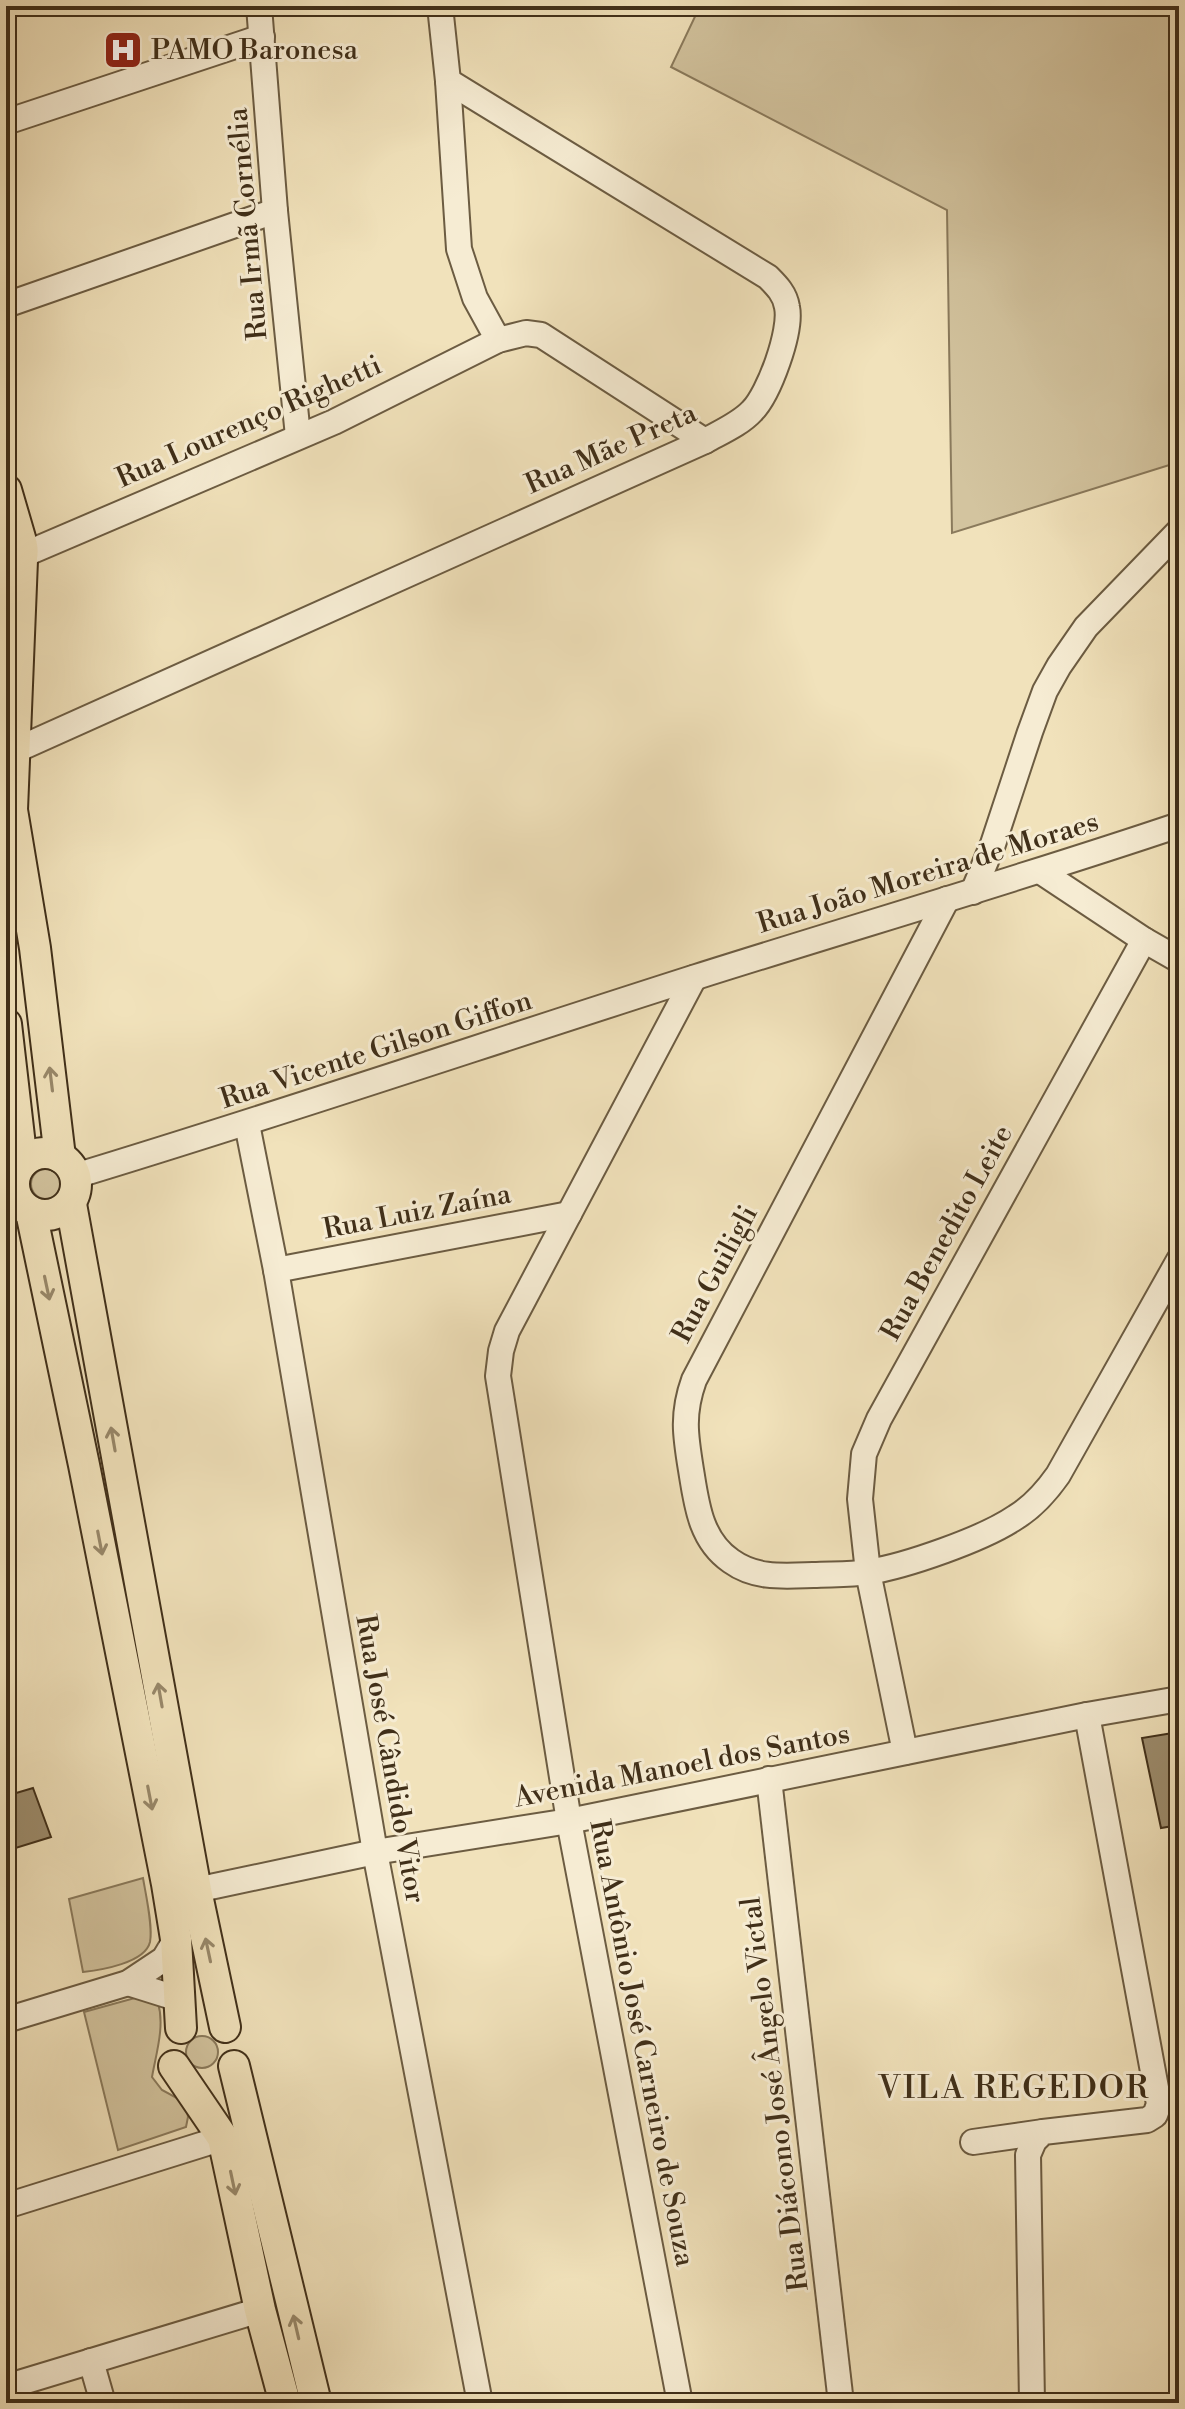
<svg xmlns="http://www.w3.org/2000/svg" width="1185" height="2409" viewBox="0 0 1185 2409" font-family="'Libre Bodoni',serif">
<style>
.green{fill:#d3c49f;stroke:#8a7a5c;stroke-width:2}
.building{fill:#9c8c6d;stroke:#402f19;stroke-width:2}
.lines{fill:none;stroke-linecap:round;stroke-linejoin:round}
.minor-casing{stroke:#6c5c42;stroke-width:28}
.major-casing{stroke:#402f19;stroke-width:34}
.minor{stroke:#f6ecd3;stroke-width:24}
.major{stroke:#f1e2bb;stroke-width:30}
.oneway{stroke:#98886a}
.labels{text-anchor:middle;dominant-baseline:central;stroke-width:6;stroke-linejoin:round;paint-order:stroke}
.poi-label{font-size:28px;fill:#402f19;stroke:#f6ecd3;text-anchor:start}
.street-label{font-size:28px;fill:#402f19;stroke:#f6ecd3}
.quarter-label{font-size:32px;letter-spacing:2px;fill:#402f19;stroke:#f6ecd3}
</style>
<rect width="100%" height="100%" fill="#f1e2bb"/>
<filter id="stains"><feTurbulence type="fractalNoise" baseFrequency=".0025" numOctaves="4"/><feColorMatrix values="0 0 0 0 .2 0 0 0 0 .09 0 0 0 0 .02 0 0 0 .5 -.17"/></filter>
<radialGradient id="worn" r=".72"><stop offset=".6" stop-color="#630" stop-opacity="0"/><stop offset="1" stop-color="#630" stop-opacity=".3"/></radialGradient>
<!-- green -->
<g class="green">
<polygon points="700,6 1179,6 1179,462 952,533 947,210 671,67"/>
<circle cx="46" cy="1184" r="15"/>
<path d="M143 1878C146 1896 153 1926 150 1942 145 1963 101 1970 83 1972L69 1899Z"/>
<path d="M142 1996 158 2003C165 2026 156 2054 152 2077L162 2090 186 2103 188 2117 186 2127 118 2150 84 2012Z"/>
<circle cx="202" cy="2052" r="16"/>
</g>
<!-- building -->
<g class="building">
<polygon points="1179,1732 1179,1825 1161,1828 1142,1738"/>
<polygon points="33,1788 51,1837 6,1851 6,1796"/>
</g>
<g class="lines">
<!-- minor casing -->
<g class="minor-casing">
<g id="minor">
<polyline points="259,6 275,211 298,436"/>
<polyline points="440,6 448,81 459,249 475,298 498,340"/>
<polyline points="6,122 262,37"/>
<polyline points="6,305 275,211"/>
<polyline points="23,555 334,422 498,340 526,333 541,335 705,441"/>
<path d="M14 751 705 441C721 432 740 424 752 411 769 394 792 331 787 307 785 294 777 286 768 277L448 81"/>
<polyline points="1040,871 1144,940 1179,960"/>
<polyline points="973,892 993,844 1030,732 1045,691 1059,666 1086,627 1179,531"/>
<path d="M947 899 694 1380C681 1416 686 1439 692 1476 697 1508 702 1541 731 1561 756 1579 784 1576 813 1575 831 1574 850 1575 868 1572 906 1566 984 1539 1016 1517 1034 1506 1046 1492 1058 1475L1179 1260"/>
<polyline points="247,1124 276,1270 375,1852 480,2403"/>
<path d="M75 1176C283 1113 489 1043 696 977 857 926 1019 879 1179 825"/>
<polyline points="276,1270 569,1214"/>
<polyline points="905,1752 868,1572 860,1499 864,1454 879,1419 1144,940"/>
<polyline points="769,1779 841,2403"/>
<polyline points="196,1890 375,1852 569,1821 1087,1715 1179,1699"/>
<polyline points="128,1983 179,1999"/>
<polyline points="6,2020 128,1983 164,1959 176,1939"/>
<polyline points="973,2142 1043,2132"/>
<polyline points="6,2206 223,2138"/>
<polyline points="91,2361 103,2403"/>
<polyline points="6,2387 260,2310"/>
<polyline points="680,2403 569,1821 498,1376 501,1351 507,1331 694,978"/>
<polyline points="1032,2403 1028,2155 1034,2141 1043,2132 1147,2120 1155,2115 1159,2104 1087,1715"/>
</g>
</g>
<!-- major casing -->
<g class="major-casing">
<g id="major">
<polyline points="6,490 20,538"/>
<path d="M6 525C25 537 29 558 11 574"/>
<polyline points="22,560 12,810 35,948 60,1157"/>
<polyline points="6,1024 22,1163"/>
<circle cx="45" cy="1184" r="31"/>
<polyline points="71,1204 196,1890 225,2027"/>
<polyline points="31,1212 84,1465 167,1884 176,1939 181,2028"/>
<polyline points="174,2066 223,2138 260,2310 285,2403"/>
<polyline points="234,2066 316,2403"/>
</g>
</g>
<!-- minor -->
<use href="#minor" class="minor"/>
<!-- major -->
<use href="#major" class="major"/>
</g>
<!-- one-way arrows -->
<defs><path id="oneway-shaft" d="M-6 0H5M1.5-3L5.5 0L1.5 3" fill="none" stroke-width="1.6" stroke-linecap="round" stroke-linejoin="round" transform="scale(2)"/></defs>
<g class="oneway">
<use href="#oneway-shaft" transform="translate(51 1079) rotate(-97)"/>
<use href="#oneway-shaft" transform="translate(47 1288) rotate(78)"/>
<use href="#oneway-shaft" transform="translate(113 1439) rotate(-100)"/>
<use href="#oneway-shaft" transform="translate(100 1543) rotate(79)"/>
<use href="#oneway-shaft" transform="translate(160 1695) rotate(-100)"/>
<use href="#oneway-shaft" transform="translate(150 1798) rotate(79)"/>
<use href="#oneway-shaft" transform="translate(208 1950) rotate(-102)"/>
<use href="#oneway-shaft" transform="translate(233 2183) rotate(78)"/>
<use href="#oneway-shaft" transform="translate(296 2327) rotate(-103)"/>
</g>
<!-- icons -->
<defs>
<g id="hospital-square" transform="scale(2)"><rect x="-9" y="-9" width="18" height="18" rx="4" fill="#8f2418" stroke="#f6ecd3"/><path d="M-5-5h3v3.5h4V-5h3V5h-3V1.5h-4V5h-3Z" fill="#fff"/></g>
</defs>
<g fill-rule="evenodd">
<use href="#hospital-square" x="123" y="50"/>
</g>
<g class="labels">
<!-- poi labels -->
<g class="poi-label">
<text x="151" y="50">PAMO Baronesa</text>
</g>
<!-- street labels -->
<g class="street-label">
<text transform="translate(248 224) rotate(-95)">Rua Irmã Cornélia</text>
<text transform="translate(249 422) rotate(-24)">Rua Lourenço Righetti</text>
<text transform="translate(611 449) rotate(-24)">Rua Mãe Preta</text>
<text transform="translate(928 873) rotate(-17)">Rua João Moreira de Moraes</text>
<text transform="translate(376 1050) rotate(-18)">Rua Vicente Gilson Giffon</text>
<text transform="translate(417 1212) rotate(-11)">Rua Luiz Zaína</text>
<text transform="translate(947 1233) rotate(-61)">Rua Benedito Leite</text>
<text transform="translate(715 1274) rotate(-62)">Rua Guiligli</text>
<text transform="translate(390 1759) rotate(80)">Rua José Cândido Vitor</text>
<text transform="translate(682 1766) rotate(-11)">Avenida Manoel dos Santos</text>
<text transform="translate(642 2043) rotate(79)">Rua Antônio José Carneiro de Souza</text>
<text transform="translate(775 2094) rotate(-97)">Rua Diácono José Ângelo Victal</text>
</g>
<!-- quarter labels -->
<g class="quarter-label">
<text x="1014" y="2088">VILA REGEDOR</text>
</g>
</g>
<!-- margin -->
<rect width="1185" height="2409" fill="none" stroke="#f1e2bb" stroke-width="32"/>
<rect x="8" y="8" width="1169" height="2393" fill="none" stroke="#402f19" stroke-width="4"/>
<rect x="16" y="16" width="1153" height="2377" fill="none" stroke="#402f19" stroke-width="2"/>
<rect width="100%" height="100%" filter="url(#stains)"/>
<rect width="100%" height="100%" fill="url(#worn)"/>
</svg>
